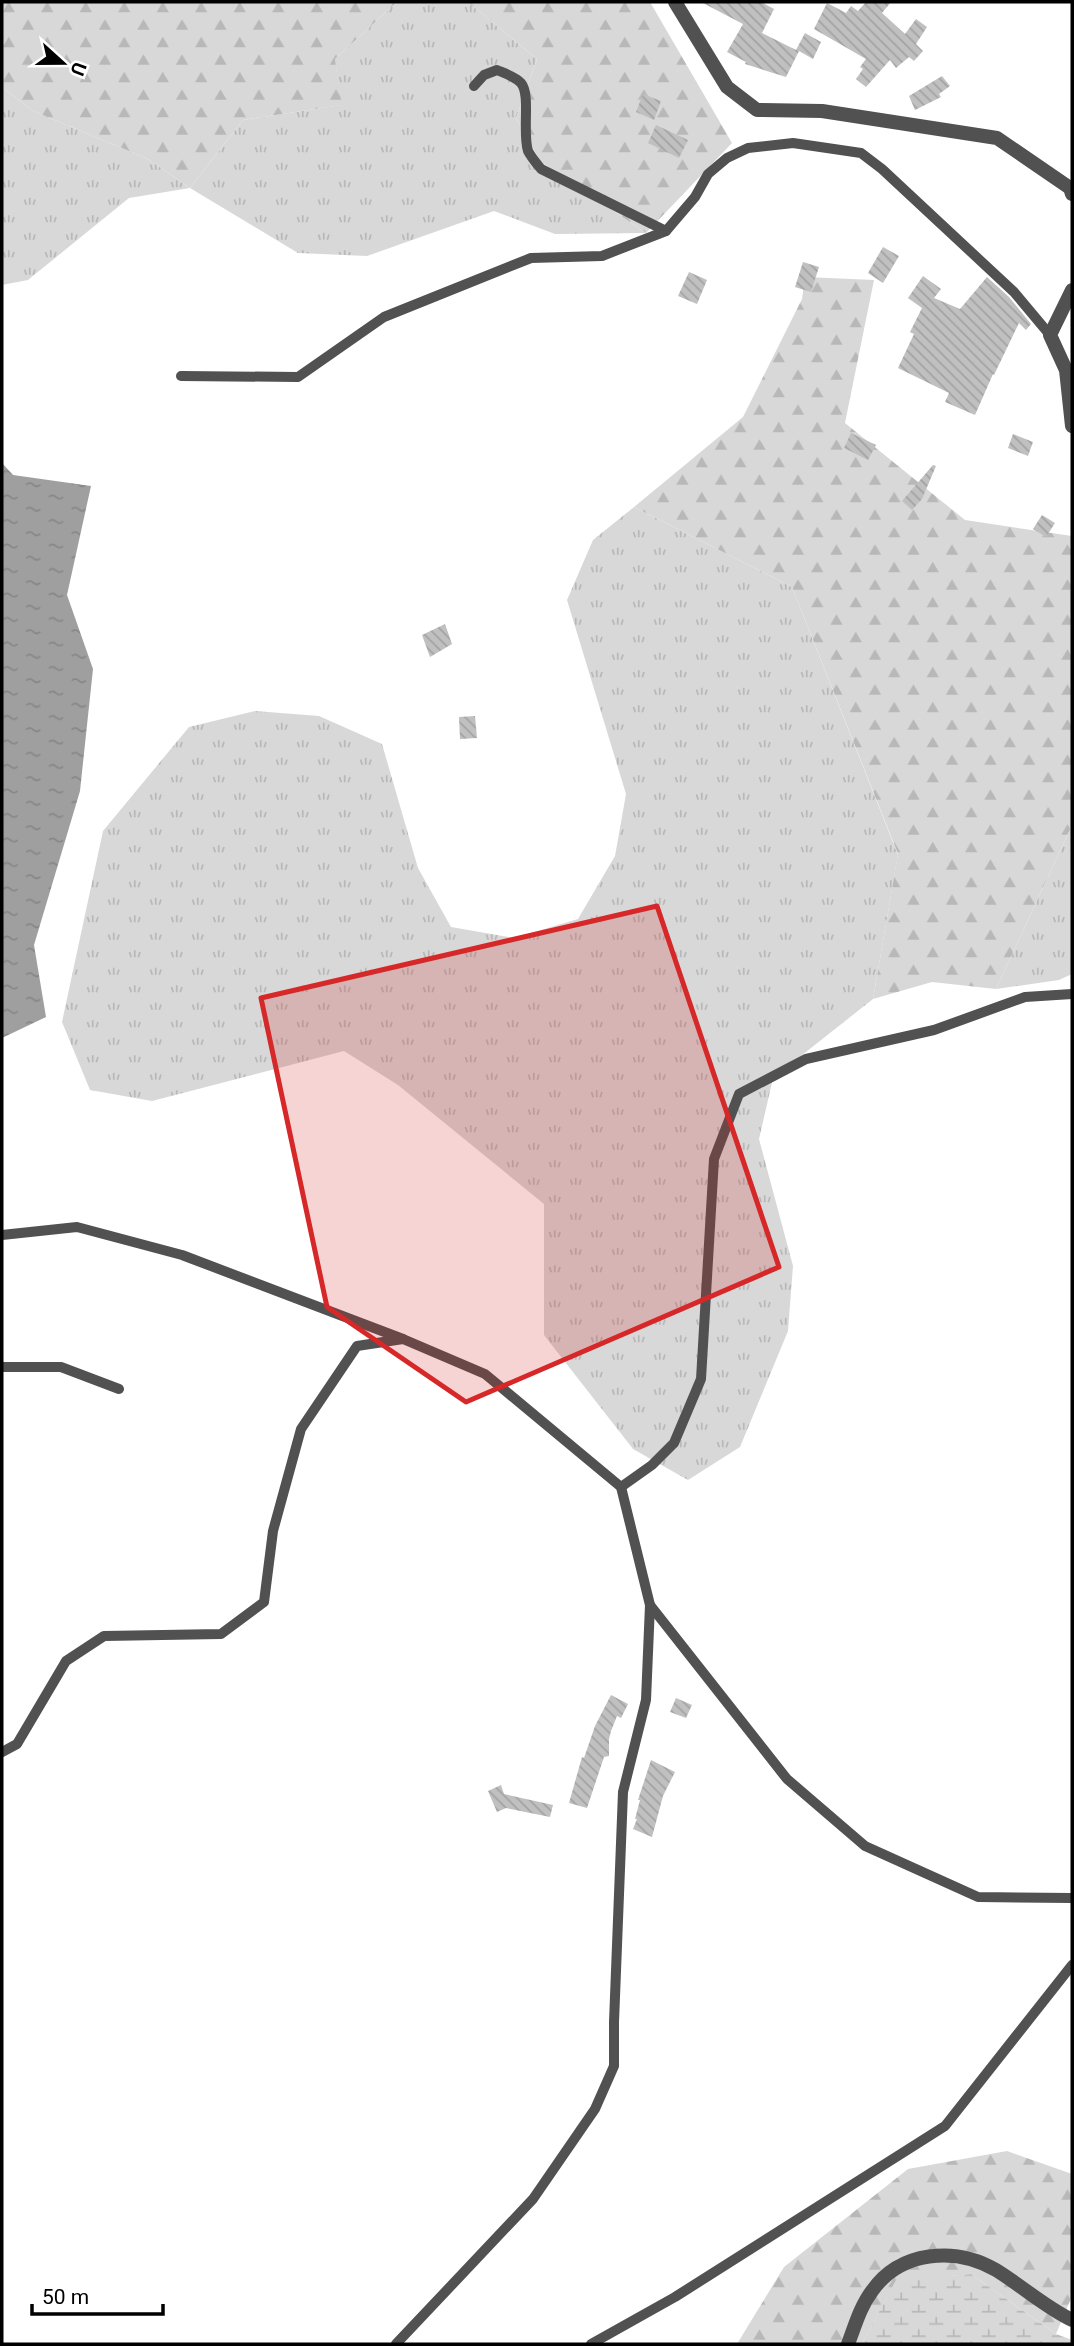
<svg xmlns="http://www.w3.org/2000/svg" width="1074" height="2346" viewBox="0 0 1074 2346" font-family="Roboto,sans-serif">
<style>
.grass{fill:url(#grass-tufts)}
.forest{fill:url(#forest-firs)}
.wetland{fill:url(#wetland-marsh)}
.water{fill:url(#water-ripples)}
.building{fill:url(#building-back-hatch)}
.lines{fill:none;stroke-linecap:round;stroke-linejoin:round}
.lane{stroke:#515151;stroke-width:10}
.street{stroke:#515151;stroke-width:14}
.marked{fill:#d62828;fill-opacity:0.2;stroke:#d62828;stroke-width:5;stroke-linejoin:round}
</style>
<defs>
<pattern id="grass-tufts" width="24" height="20" patternUnits="userSpaceOnUse" patternTransform="scale(1.75)"><rect width="24" height="20" fill="#d8d8d8"/><path d="M3 7l-1-3M5 7V3M7 7l1-3M15 17l-1-3M17 17v-4M19 17l1-3" fill="none" stroke="#b8b8b8"/></pattern>
<pattern id="forest-firs" width="22" height="20" patternUnits="userSpaceOnUse" patternTransform="scale(1.75)"><rect width="22" height="20" fill="#d8d8d8"/><path d="M5 1l3.5 6h-7zM16 11l3.5 6h-7z" fill="#b8b8b8"/></pattern>
<pattern id="wetland-marsh" width="20" height="14" patternUnits="userSpaceOnUse" patternTransform="scale(1.75)"><rect width="20" height="14" fill="#d8d8d8"/><path d="M1 5h8M5 5V1M11 12h8M15 12V8" fill="none" stroke="#b8b8b8"/></pattern>
<pattern id="water-ripples" width="26" height="14" patternUnits="userSpaceOnUse" patternTransform="scale(1.75)"><rect width="26" height="14" fill="#9f9f9f"/><path d="M2 4q2-2 4 0t4 0M15 11q2-2 4 0t4 0" fill="none" stroke="#878787"/></pattern>
<pattern id="building-back-hatch" width="6" height="6" patternUnits="userSpaceOnUse" patternTransform="scale(1.75)"><rect width="6" height="6" fill="#c0c0c0"/><path d="M-1 5l2 2M0 0l6 6M5-1l2 2" fill="none" stroke="#a3a3a3"/></pattern>
</defs>
<rect width="100%" height="100%" fill="#fff"/>
<!-- grass -->
<g class="grass">
<polygon points="397,2 468,2 537,59 516,118 540,161 646,233 555,234 494,211 367,256 298,253 190,188 129,198 28,280 2,285 2,87 33,111 148,159 190,188 243,120 341,105 335,59"/>
<polygon points="634,507 792,587 898,855 873,999 773,1078 759,1139 793,1266 788,1331 740,1447 688,1480 633,1449 544,1335 544,1204 398,1085 344,1051 152,1101 90,1090 62,1022 103,831 189,727 255,711 319,716 382,744 418,868 451,927 514,938 578,919 615,856 626,794 567,600 593,540"/>
<polygon points="1072,825 1072,974 1059,980 996,989"/>
</g>
<!-- forest -->
<g class="forest">
<polygon points="2,2 397,2 335,59 342,105 243,120 190,188 148,159 33,111 2,87"/>
<polygon points="468,2 650,2 732,143 646,233 540,161 516,118 537,59"/>
<polygon points="805,277 874,280 845,423 965,520 1072,536 1072,825 996,989 932,982 873,999 898,854 792,587 634,507 743,417 802,299"/>
<polygon points="1007,2151 1072,2174 1072,2296 1056,2334 971,2274 896,2281 862,2344 737,2344 784,2267 908,2169"/>
</g>
<!-- wetland -->
<polygon class="wetland" points="971,2274 1056,2334 1072,2340 1072,2344 862,2344 896,2280"/>
<!-- water -->
<polygon class="water" points="2,463 13,475 91,486 67,595 93,669 80,791 34,945 46,1017 2,1038"/>
<!-- building -->
<g class="building">
<polygon points="701,2 761,2 774,9 762,33 796,50 805,33 821,42 813,59 799,51 786,77 745,64 746,62 727,52 743,24"/>
<polygon points="866,2 891,2 882,13 905,34 916,19 927,27 916,44 923,51 914,61 909,57 896,68 890,60 866,87 856,79 863,69 860,67 866,59 814,29 827,3 846,13 851,6 858,11"/>
<polygon points="942,76 950,86 939,94 941,97 915,110 909,96"/>
<polygon points="643,94 661,101 654,120 636,112"/>
<polygon points="656,125 688,140 679,158 648,143"/>
<polygon points="883,247 899,256 883,283 868,273"/>
<polygon points="803,262 819,267 811,292 795,287"/>
<polygon points="689,272 707,280 697,304 678,296"/>
<polygon points="923,276 941,289 934,298 960,309 987,277 1009,297 1031,324 1026,330 1019,323 994,375 993,374 975,415 945,402 949,393 898,368 914,334 910,332 922,308 908,298"/>
<polygon points="851,433 876,445 868,460 844,448"/>
<polygon points="1013,434 1033,442 1028,456 1008,448"/>
<polygon points="933,465 936,466 922,499 912,510 902,501"/>
<polygon points="1042,515 1055,523 1046,537 1033,529"/>
<polygon points="445,624 452,644 430,657 422,635"/>
<polygon points="475,716 477,738 460,739 459,717"/>
<polygon points="611,1695 628,1704 621,1718 617,1716 611,1731 609,1739 609,1756 604,1757 587,1808 569,1803 582,1757 584,1758 595,1726"/>
<polygon points="676,1698 692,1705 686,1718 670,1712"/>
<polygon points="651,1760 675,1772 663,1796 652,1837 633,1829 637,1819 635,1819 640,1800 638,1800"/>
<polygon points="501,1785 504,1794 553,1805 550,1817 506,1808 497,1812 488,1791"/>
</g>
<g class="lines">
<!-- lane -->
<g class="lane">
<path d="M474 86 484 75 497 70C504 73 516 77 521 83 531 95 522 132 528 151 531 157 537 164 541 169L666 231"/>
<polyline points="181,376 298,377 384,317 531,258 602,256 666,231 695,197 708,174 727,158 748,148 793,143 861,153 882,169 1014,292 1050,335"/>
<polyline points="2,1235 77,1227 182,1255 403,1339 485,1374 621,1487 650,1605 646,1700 623,1792 614,2022 614,2066 595,2109 533,2199 396,2344"/>
<polyline points="2,1367 61,1367 119,1389"/>
<polyline points="621,1487 652,1465 674,1443 701,1379 714,1159 739,1094 806,1059 934,1030 1025,997 1072,994"/>
<polyline points="650,1605 787,1779 865,1846 978,1897 1072,1898"/>
<polyline points="2,1752 17,1744 66,1661 104,1636 221,1634 264,1602 273,1531 301,1429 357,1346 403,1339"/>
<polyline points="591,2344 675,2297 945,2126 1072,1965"/>
</g>
<!-- street -->
<g class="street">
<polyline points="675,2 727,87 757,110 822,111 997,138 1070,188 1072,194"/>
<polyline points="1072,290 1050,335 1066,370 1072,426"/>
<path d="M848 2344C855 2326 860 2307 872 2291 900 2251 955 2246 996 2270 1022 2286 1045 2307 1072 2320"/>
</g>
</g>
<!-- marked area -->
<path class="marked" d="M657 906 779 1267 466 1402 327 1307 261 998Z"/>
<!-- border -->
<rect width="1074" height="2346" fill="none" stroke="#000000" stroke-width="7"/>
<!-- north arrow -->
<g transform="translate(63 63) rotate(111)" stroke="#ffffff" stroke-width="5" paint-order="stroke">
<path d="M0-5L12 26L0 18L-12 26Z" fill="#000000"/>
<text y="-10" font-size="19" font-weight="bold" text-anchor="middle" fill="#000000">U</text>
</g>
<!-- scale -->
<path d="M32 2304v10h131v-10" fill="none" stroke="#000000" stroke-width="3.5"/>
<text x="42" y="2304" font-size="21" fill="#000000" stroke="#ffffff" stroke-width="5" paint-order="stroke">50 m</text>
</svg>
